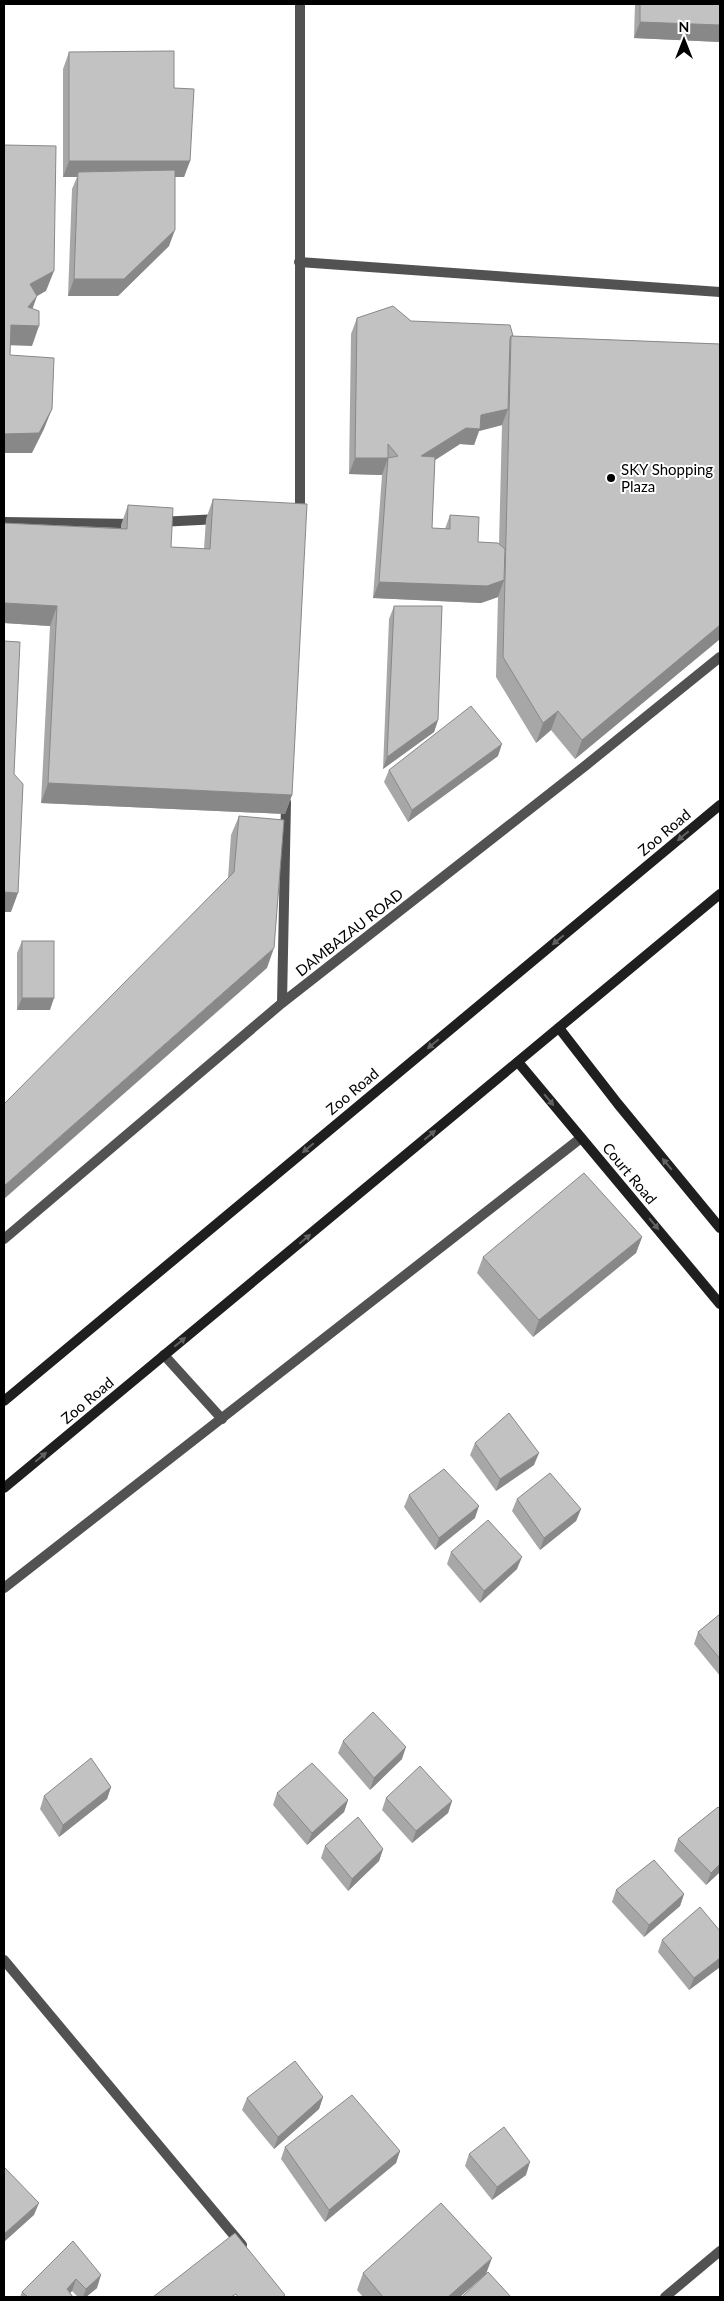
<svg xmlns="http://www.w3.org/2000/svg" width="724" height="2301" viewBox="0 0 724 2301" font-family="Lato,sans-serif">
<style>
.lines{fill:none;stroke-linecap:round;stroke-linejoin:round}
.minor{stroke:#525252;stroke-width:10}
.secondary{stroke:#1f1f1f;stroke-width:10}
.wall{fill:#a7a7a7;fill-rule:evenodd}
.shaded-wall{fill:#888}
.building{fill:#c2c2c2;stroke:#888;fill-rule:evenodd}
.oneway{fill:#626262}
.poi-dot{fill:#000;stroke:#fff;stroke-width:2}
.labels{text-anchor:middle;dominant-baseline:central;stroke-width:4;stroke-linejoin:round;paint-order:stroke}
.poi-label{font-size:15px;fill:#000;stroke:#fff;text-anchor:start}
.street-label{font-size:15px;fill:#000;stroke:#fff}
</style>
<rect width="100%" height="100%" fill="#fff"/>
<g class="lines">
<!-- minor -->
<g class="minor">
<polyline points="299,262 720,292"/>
<polyline points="300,515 300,4"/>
<polyline points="4,522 134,524"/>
<polyline points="159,522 219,519"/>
<polyline points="282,1003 286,802"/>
<polyline points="4,1239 282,1003 585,766 720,657"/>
<polyline points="164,1355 222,1419"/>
<polyline points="4,1588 581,1138"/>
<polyline points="4,1960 242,2245"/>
<polyline points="665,2297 720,2251"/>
</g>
<!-- secondary -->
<g class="secondary">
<polyline points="559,1028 618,1104 720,1228"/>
<polyline points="518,1062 720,1304"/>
<polyline points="4,1401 720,805"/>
<polyline points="4,1488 720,894"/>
</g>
</g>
<!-- wall -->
<g class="wall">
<polygon points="635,4 720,4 720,42 634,38"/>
<polygon points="69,52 174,88 190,161 184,177 175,177 169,246 118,296 68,296 72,189 77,177 63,177 63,69"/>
<path d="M357 318 411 321 513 336 720 344V639L575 759 551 730 536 743 496 677 498 597 481 603 373 598 382 475 349 474 351 334ZM502 425 499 544 478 542 450 515 445 529 432 528 435 460 460 444 474 445 479 431Z"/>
<polygon points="213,499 292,795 285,814 41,803 50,626 4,623 4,523 121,528 121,525 128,505 171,547 204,549 206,519"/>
<polygon points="394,606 438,720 434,732 383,769 389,619"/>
<polygon points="498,756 408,822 384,782 389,770"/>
<polygon points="239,816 267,968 228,878 231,835"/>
<polygon points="22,941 50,1010 17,1010 17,953"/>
<polygon points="642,1237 636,1253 533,1337 477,1273 483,1257"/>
<polygon points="475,1443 534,1465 496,1491 470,1455"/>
<polygon points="409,1495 475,1518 435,1550 404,1507"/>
<polygon points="517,1499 581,1509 576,1521 540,1550 512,1511"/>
<polygon points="451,1552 517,1569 480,1603 447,1564"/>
<polygon points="720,1614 720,1676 694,1644 698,1632"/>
<polygon points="343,1741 402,1759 370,1790 338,1753"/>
<polygon points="111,1787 107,1799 59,1837 40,1809 44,1796"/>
<polygon points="277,1793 348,1800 344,1812 307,1845 273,1805"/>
<polygon points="386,1798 452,1801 448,1813 412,1843 382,1810"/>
<polygon points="678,1839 720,1872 706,1885 674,1851"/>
<polygon points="325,1846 383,1849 379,1861 348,1891 321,1858"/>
<polygon points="616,1890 684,1894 680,1906 644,1937 612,1902"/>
<polygon points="720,1931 720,1967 689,1990 658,1952 662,1940"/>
<polygon points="323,2097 319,2109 274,2149 242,2110 247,2098"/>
<polygon points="285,2147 400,2151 396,2163 325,2222 281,2159"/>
<polygon points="469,2154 526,2175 492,2200 465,2166"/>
<polygon points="73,2241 97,2288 86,2297 78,2297 72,2291 70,2293 73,2297 20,2297 22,2292"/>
<polygon points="363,2273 486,2274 460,2297 363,2297 357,2290"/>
</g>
<!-- shaded-wall -->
<g class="shaded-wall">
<polygon points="640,22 720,25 720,42 634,38"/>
<polygon points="69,161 190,161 184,177 78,177 78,172 77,177 63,177"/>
<polygon points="175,230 169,246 118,296 68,296 74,279"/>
<polygon points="54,271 46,291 23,304 30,284"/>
<polygon points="37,296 30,316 39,326 32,346 4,345 11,325 28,307"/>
<polygon points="52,409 44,429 32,453 4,453 4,434"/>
<polygon points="508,409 502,425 479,431 474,445 460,444 415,473 421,456 481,415"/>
<polygon points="355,458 388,458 382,475 349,474"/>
<polygon points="504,580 498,597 481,603 373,598 379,582"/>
<polygon points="4,603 57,606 50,626 4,623"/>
<polygon points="720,625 720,639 575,759 582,740"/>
<polygon points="558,711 551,730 536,743 543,723"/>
<polygon points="438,720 434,732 383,769 387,757"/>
<polygon points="502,744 498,756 408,822 412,810"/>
<polygon points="48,783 292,795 285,814 41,803"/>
<polygon points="4,892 18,893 11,912 4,912"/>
<polygon points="274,948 267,968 4,1199 4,1186"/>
<polygon points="22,998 54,998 50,1010 17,1010"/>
<polygon points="642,1237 636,1253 533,1337 539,1320"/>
<polygon points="539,1453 534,1465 496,1491 500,1479"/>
<polygon points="479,1506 475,1518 435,1550 439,1538"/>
<polygon points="581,1509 576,1521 540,1550 544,1538"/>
<polygon points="522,1557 517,1569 480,1603 484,1591"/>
<polygon points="406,1747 402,1759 370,1790 374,1778"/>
<polygon points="111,1787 107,1799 59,1837 63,1825"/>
<polygon points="348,1800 344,1812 307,1845 312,1833"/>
<polygon points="452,1801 448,1813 412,1843 416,1831"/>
<polygon points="383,1849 379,1861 348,1891 352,1879"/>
<polygon points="720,1864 720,1872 706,1885 711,1873"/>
<polygon points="684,1894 680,1906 644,1937 649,1925"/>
<polygon points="720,1958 720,1967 689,1990 694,1978"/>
<polygon points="323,2097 319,2109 274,2149 278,2137"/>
<polygon points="400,2151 396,2163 325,2222 329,2210"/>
<polygon points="530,2162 526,2175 492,2200 497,2187"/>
<polygon points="39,2203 34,2215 4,2242 4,2234"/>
<polygon points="492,2258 486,2274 460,2297 448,2297"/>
<polygon points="101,2275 97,2288 86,2297 83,2297 86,2289"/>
<polygon points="76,2279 72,2291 66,2297 67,2289"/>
</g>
<!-- building -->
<g class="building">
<polygon points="640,4 720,4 720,25 640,22"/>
<polygon points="174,51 174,88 194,89 190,161 69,161 69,52"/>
<polygon points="4,145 56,146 54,271 30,284 37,296 28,307 39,311 39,326 11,325 10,355 54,358 52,409 39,433 4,434"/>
<polygon points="175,170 175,230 124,279 74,279 78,172"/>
<path d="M393 306 411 321 510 325 513 336H511L510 339 508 409 481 415 480 429 466 428 421 456 435 457 432 528 450 529V515L479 517 478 542 498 543 505 549 504 580 487 586 379 582 388 458H355L357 318ZM388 444 398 456 388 458Z"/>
<polygon points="511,336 720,344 720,625 582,740 558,711 543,723 503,657"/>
<polygon points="213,499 307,504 292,795 48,783 57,606 4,603 4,523 127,529 128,505 173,508 171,547 210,549"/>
<polygon points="394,606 442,606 438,720 387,757"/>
<polygon points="4,641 20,642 14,774 23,784 18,893 4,892"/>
<polygon points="471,706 502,744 412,810 389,770"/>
<polygon points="239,816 284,820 274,948 4,1186 4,1104 234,872"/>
<rect x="22" y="941" width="32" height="57"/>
<polygon points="584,1173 642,1237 539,1320 483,1257"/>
<polygon points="509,1413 539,1453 500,1479 475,1443"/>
<polygon points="444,1469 479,1506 439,1538 409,1495"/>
<polygon points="550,1473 581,1509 544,1538 517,1499"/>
<polygon points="488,1520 522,1557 484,1591 451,1552"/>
<polygon points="720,1614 720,1659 698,1632"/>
<polygon points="373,1712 406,1747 374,1778 343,1741"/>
<polygon points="91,1758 111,1787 63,1825 44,1796"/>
<polygon points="312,1763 348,1800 312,1833 277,1793"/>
<polygon points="420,1766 452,1801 416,1831 386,1798"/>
<polygon points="718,1807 720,1809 720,1864 711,1873 678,1839"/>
<polygon points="358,1817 383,1849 352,1879 325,1846"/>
<polygon points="654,1860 684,1894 649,1925 616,1890"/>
<polygon points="700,1907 720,1931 720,1958 694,1978 662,1940"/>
<polygon points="295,2061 323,2097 278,2137 247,2098"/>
<polygon points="352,2095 400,2151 329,2210 285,2147"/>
<polygon points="504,2127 530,2162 497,2187 469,2154"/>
<polygon points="4,2167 39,2203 4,2234"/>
<polygon points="441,2203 492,2258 448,2297 383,2297 363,2273"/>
<polygon points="235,2233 285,2295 282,2297 238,2297 236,2294 231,2297 153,2297"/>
<polygon points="73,2241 101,2275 86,2289 76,2279 67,2289 73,2297 28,2297 22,2292"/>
<polygon points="488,2272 511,2297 462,2297"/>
</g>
<!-- one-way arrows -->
<defs><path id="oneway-solid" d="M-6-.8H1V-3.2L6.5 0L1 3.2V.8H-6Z" transform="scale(1.25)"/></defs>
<g class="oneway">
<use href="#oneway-solid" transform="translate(683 836) rotate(140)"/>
<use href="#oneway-solid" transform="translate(558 940) rotate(140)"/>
<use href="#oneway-solid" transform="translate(433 1044) rotate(140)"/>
<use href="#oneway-solid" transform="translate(549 1100) rotate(50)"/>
<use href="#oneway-solid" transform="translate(430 1135) rotate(-40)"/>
<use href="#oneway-solid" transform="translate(308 1148) rotate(140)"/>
<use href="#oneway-solid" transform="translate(667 1164) rotate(-130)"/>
<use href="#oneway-solid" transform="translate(654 1224) rotate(50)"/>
<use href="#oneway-solid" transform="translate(305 1239) rotate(-40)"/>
<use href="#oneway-solid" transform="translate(180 1342) rotate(-40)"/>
<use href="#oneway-solid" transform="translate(41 1457) rotate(-40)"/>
</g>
<!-- markers -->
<circle class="poi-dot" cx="611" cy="478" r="5"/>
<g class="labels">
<!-- poi labels -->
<g class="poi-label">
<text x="621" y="469">SKY Shopping<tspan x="621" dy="17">Plaza</tspan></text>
</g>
<!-- street labels -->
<g class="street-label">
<text transform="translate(664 832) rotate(-40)">Zoo Road</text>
<text transform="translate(349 932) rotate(-38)">DAMBAZAU ROAD</text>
<text transform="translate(352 1091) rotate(-40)">Zoo Road</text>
<text transform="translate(630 1173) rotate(50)">Court Road</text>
<text transform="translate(87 1400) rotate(-40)">Zoo Road</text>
</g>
</g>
<!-- border -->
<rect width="724" height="2301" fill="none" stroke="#000000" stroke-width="10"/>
<!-- north arrow -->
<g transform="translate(684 40)" stroke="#ffffff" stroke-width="4" paint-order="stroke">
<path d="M0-4L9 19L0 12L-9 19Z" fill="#000000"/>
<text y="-8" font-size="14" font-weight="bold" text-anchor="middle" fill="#000000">N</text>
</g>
</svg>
